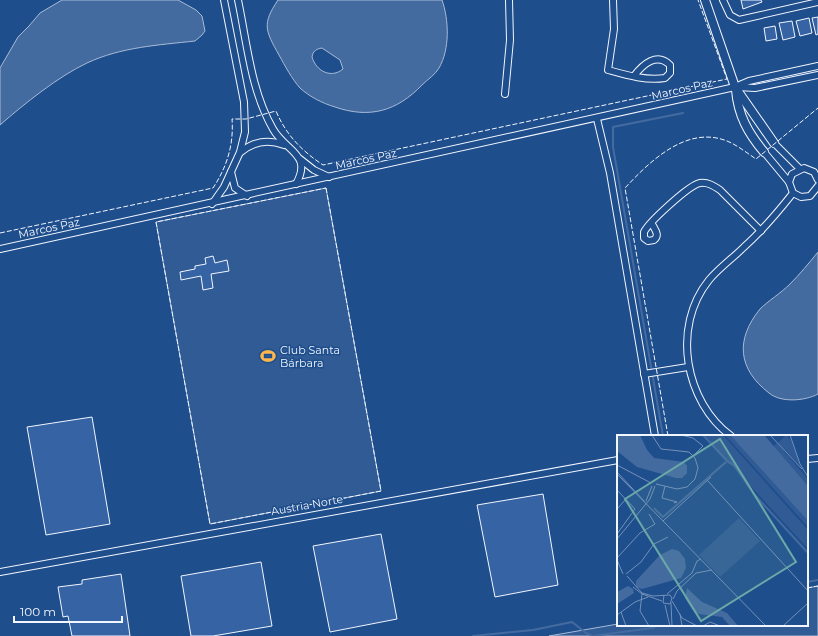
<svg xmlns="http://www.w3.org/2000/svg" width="818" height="636" viewBox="0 0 818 636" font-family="Montserrat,sans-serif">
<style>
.built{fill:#305b95;stroke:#a8bbd7}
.water{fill:#446ba0;stroke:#a8bbd7;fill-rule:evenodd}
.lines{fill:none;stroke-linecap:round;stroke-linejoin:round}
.stream{stroke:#446ba0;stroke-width:2}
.building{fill:#3563a3;stroke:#f2f6ff}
.minor-casing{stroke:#f2f6ff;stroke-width:8}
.tertiary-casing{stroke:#f2f6ff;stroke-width:10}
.minor{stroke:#1f4e8c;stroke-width:6}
.tertiary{stroke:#1f4e8c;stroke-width:8}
.fence{stroke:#f2f6ff;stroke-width:1;stroke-dasharray:5 2;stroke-linecap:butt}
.labels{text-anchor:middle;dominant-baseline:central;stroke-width:3;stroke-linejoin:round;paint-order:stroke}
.street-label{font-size:11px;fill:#f2f6ff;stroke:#1f4e8c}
.poi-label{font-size:11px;fill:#f2f6ff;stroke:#1f4e8c;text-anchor:start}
.inset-river{fill:none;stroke:#446ba0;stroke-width:2}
.inset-road{fill:none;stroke:#7391ba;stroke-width:1}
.view{fill:#6aa9a8;fill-opacity:0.15;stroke:#6aa9a8;stroke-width:2}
.inset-edge{fill:none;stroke:#f2f6ff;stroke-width:2}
</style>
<rect width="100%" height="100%" fill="#1f4e8c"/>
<!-- built -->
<g class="built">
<polygon points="326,188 381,491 210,524 156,222"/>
<polygon points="818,586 818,636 549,636 618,624 618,625 807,625 807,588"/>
</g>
<!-- water -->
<g class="water">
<path d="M62 0H178L196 10 202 16 205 31 202 35 195 41C159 45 121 47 87 63 59 76 24 104 0 125V68L18 37 29 26 40 13Z"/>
<path d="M278 0H442C449 20 450 49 439 68 435 75 428 79 422 85 397 111 370 119 335 107 322 103 310 97 300 88 292 79 285 66 279 55 265 30 262 24 278 0ZM322 48 340 60 343 69C331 79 316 71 312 57 313 51 316 49 322 48Z"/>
<path d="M818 252V394C805 401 781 403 769 393 738 369 735 340 760 309 768 301 781 293 790 284 800 274 809 263 818 252Z"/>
</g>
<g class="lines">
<!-- stream -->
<g class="stream">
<polyline points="663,436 621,193 613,147 613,127 683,113"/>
<polyline points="807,582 818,580"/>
<polyline points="473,636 533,630 572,622 586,633 593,636 652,628 659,625"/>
</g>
</g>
<!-- building -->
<g class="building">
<polygon points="741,0 761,0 762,2 743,9"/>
<polygon points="818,17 818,34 816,35 812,18"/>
<polygon points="809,18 812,33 800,36 796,21"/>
<polygon points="792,21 795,37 783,40 779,23"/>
<polygon points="775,26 777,39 766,41 764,28"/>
<polygon points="213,256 215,263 227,260 229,271 211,274 213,288 203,290 201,276 181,280 180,272 195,269 195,266 206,264 205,258"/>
<polygon points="92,417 110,524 46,535 27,427"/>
<polygon points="543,494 558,585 495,597 477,505"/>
<polygon points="381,534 397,619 330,632 313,546"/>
<polygon points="261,562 272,626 213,636 191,636 181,576"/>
<polygon points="121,574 130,636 72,636 68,616 63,617 58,587 82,584 82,580"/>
</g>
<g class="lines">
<!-- minor casing -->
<g class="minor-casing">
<g id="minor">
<path d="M238 0C247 43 251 91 273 129 285 151 313 154 296 184"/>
<path d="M613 0 614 29 608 70C626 75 646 81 665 78L670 73V65C657 52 643 64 634 76"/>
<polyline points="723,0 730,15 739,20 818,2"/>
<polyline points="737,87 755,88 818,75"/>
<polyline points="505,94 510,40 509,0"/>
<polyline points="597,119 610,173 655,436"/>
<polyline points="774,143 800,169"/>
<path d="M241 152C254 141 268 139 284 145"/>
<polyline points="764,152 789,182"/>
<polyline points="300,159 314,170 329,177"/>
<polyline points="231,172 235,188 247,196"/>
<polyline points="818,180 814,172 804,168 792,174 789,182 793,193 801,197 810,196 818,186"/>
<polyline points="212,204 224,187 240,152 245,132 244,102 224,0"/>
<path d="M652 224C655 230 660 235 654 240L648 241 644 238V232C649 222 689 185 700 183 708 182 714 186 720 190L761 231"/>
<polyline points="0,249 735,87 749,81 818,66"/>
<polyline points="644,374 688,367"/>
<path d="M731 436C685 402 671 327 709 280 719 268 733 258 744 247 762 231 778 212 793 193"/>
<polyline points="807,459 818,458"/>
<polyline points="0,572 618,460"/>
</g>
</g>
<!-- tertiary casing -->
<g class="tertiary-casing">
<g id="tertiary">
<polyline points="705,0 735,87 774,143"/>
<path d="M736 90C738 115 748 133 764 152"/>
</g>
</g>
<!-- minor -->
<use href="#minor" class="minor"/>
<!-- tertiary -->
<use href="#tertiary" class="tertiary"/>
<!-- fence -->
<g class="fence">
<polygon points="326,188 381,491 210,524 156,222"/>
<path d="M0 233 213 188C227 167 234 144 232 119H246L276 111C286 135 302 151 323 165L727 79 698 0"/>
<path d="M668 436 625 188C650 161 687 125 727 141 737 145 747 153 756 159L818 108"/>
<polyline points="807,588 818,586"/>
</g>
</g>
<!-- icons -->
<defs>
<g id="stadium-bare" transform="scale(1.2)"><path d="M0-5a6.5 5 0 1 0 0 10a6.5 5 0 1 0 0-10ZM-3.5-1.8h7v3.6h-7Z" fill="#ffb74d" stroke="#1f4e8c" stroke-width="2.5" paint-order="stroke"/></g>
</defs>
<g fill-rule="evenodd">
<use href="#stadium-bare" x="268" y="356"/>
</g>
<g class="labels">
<!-- street labels -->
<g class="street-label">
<text transform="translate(682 89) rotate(-13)">Marcos Paz</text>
<text transform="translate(366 159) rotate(-12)">Marcos Paz</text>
<text transform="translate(49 228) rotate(-12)">Marcos Paz</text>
<text transform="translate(307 505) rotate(-10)">Austria Norte</text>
</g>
<!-- poi labels -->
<g class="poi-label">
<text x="280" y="350">Club Santa<tspan x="280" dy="13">Bárbara</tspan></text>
</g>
</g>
<!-- overview -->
<g transform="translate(617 435)">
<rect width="191" height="191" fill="#1f4e8c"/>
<path d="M87 0H106L191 95V114ZM108 0H113L191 86V92ZM169 0 174 5 183 30 161 8ZM160 8 191 44V51L156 12ZM122 83 143 106 103 142 82 120Z" fill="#305b95"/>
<path d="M0 0H23L30 15 37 23 67 27 70 31V38L65 43H59L20 32 0 16ZM113 0 148 1 191 51V86ZM55 114 62 116 68 124 69 133 64 143 25 154 19 152V146L43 120ZM11 151 16 154 17 158 0 169V157ZM70 153 85 167 110 178 121 191H113L105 182 82 179 75 174 68 163Z" fill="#446ba0"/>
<path class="inset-river" d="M86 0 111 27 117 30 137 59 191 118M37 73 46 82 109 27"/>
<path class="inset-road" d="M35 0 44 14 72 17 78 23 81 33 78 44 70 52 60 54 39 49M64 0 76 3 86 11 76 21M153 0 185 34M173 0 183 29 191 42M0 30 34 48M0 37 28 67M0 39 149 191M90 45 191 156M48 51 45 63 60 67 57 68M0 55 18 74 0 99M29 66 35 51M0 74 9 64M46 86 94 42M0 104 33 64 38 51M0 123 23 98 38 89 32 79M0 125 6 139M9 139 24 127 37 109 51 102M10 141 25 158 36 161 53 160 55 163 53 169 46 168 47 160M16 152 25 159 45 166M25 159 23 176 32 191M50 159 75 138 80 126 84 124M56 164 60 156 79 138 95 135M55 166 65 183 80 191M54 168 55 191M48 170 53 191M4 177 9 191M63 179 65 191M0 180 18 167 31 162M86 191 93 187 103 191M166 191 191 168"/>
<path class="view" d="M103 4 179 127 84 186 8 64Z"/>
<rect width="191" height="191" class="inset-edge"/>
</g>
<!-- scale -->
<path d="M14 616v6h108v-6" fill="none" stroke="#f2f6ff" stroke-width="2"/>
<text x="20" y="616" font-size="12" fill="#f2f6ff" stroke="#1f4e8c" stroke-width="3" paint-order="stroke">100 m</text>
</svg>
